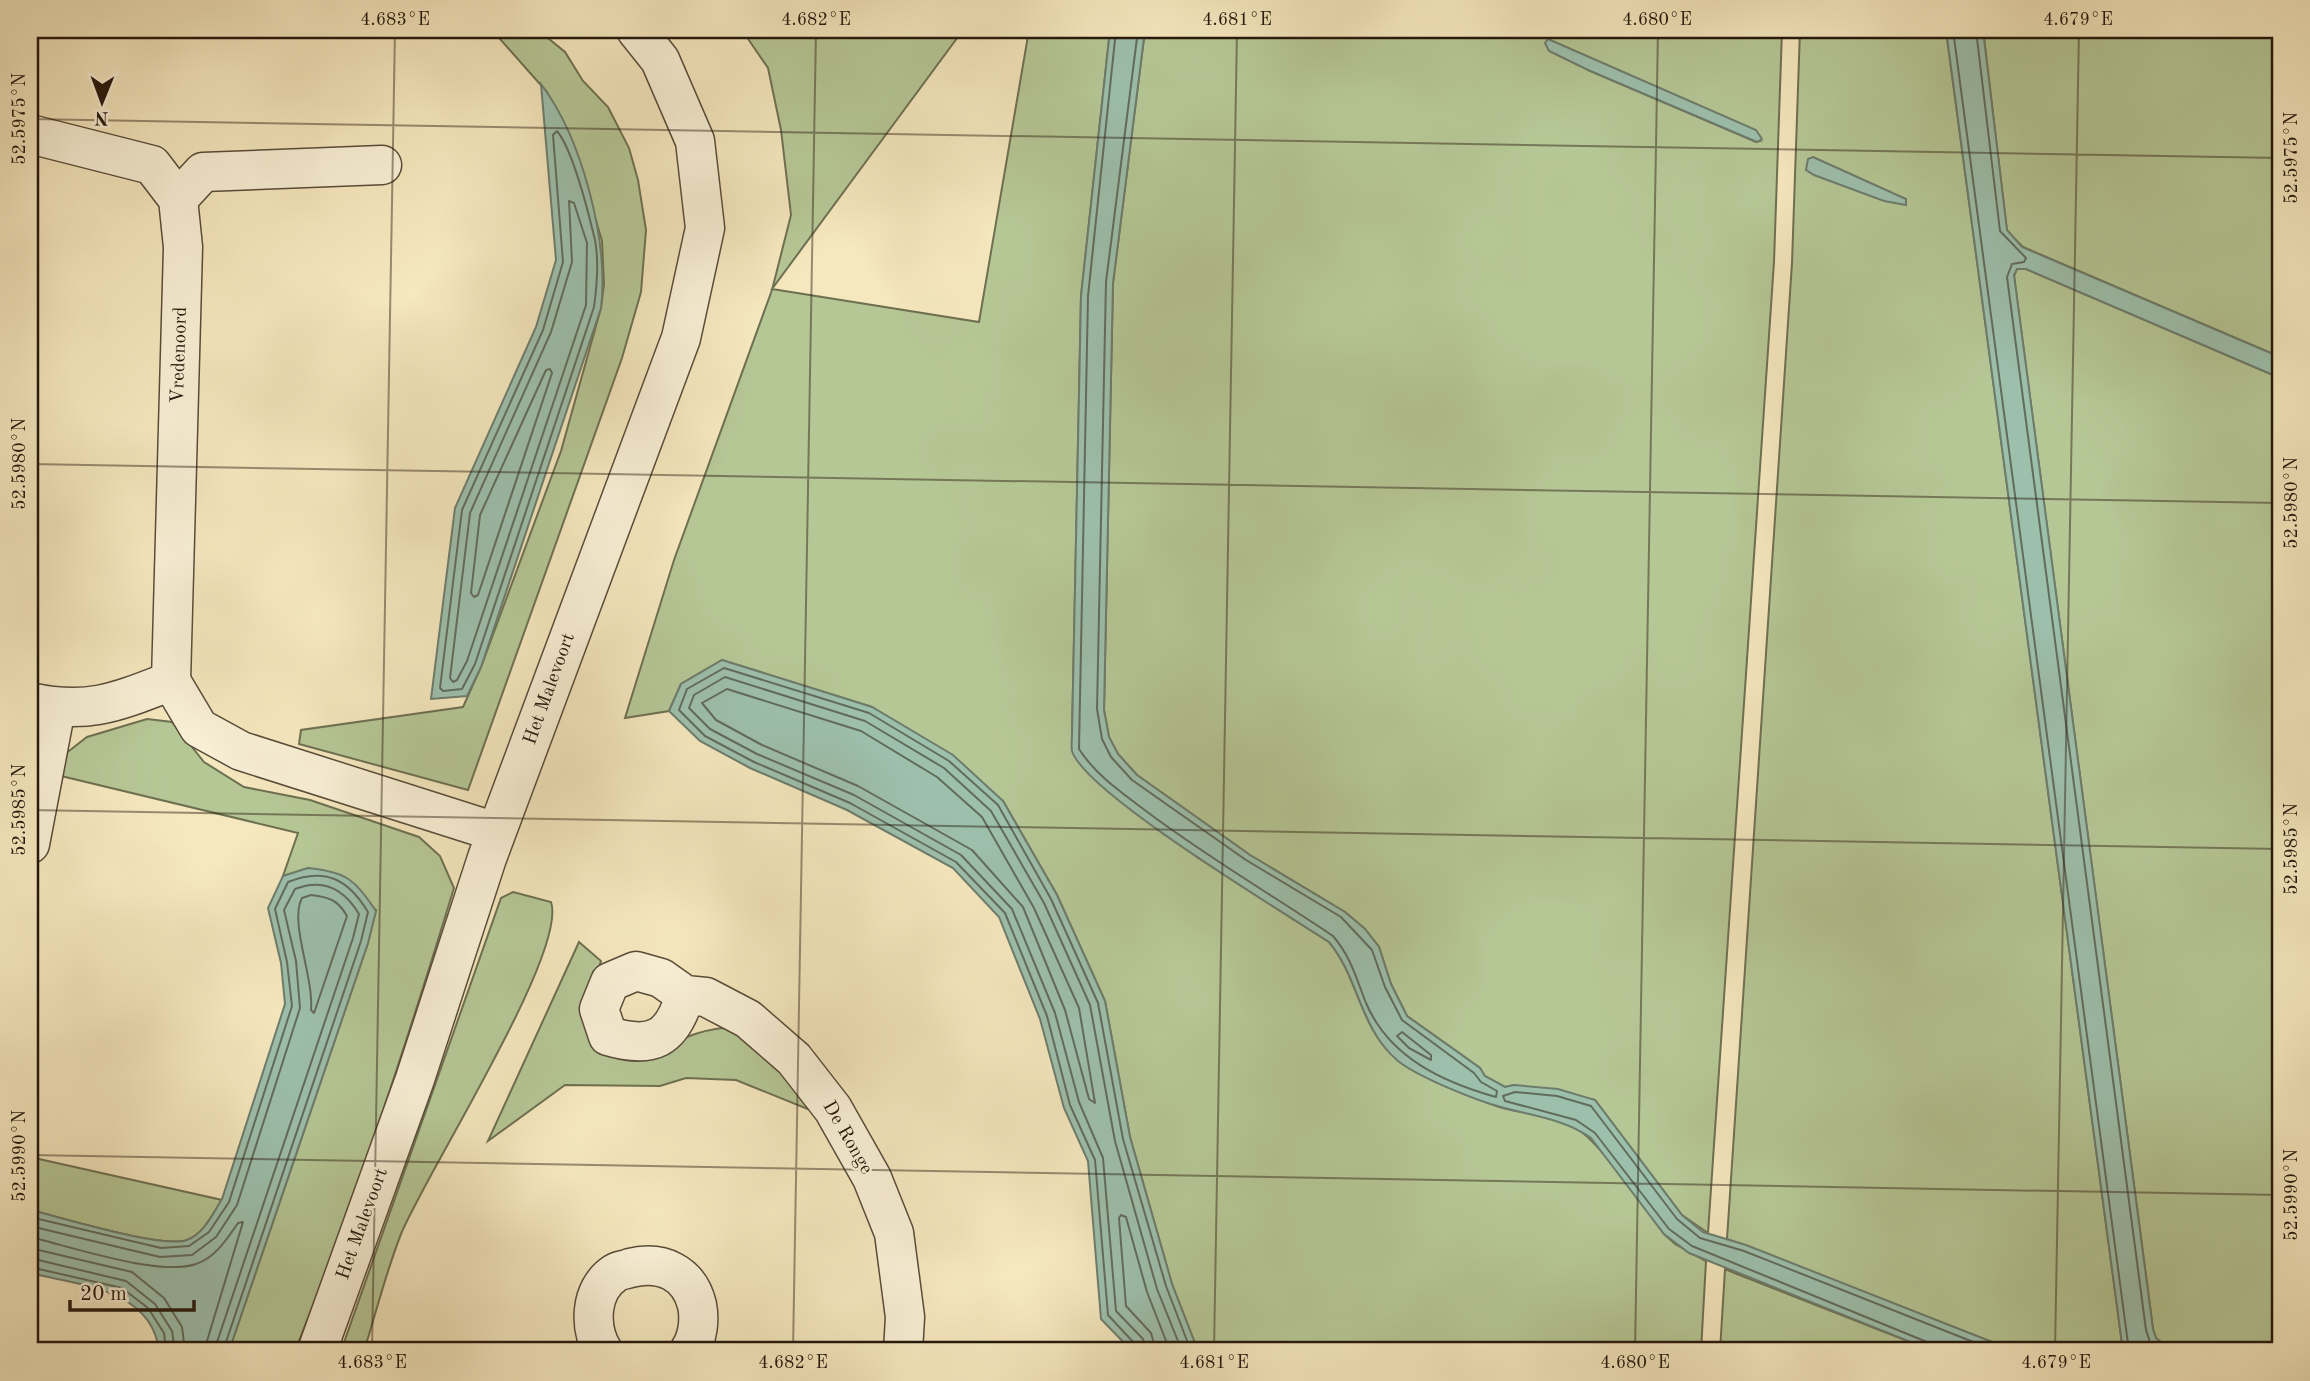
<svg xmlns="http://www.w3.org/2000/svg" width="2310" height="1381" viewBox="0 0 2310 1381" font-family="'Old Standard TT',serif">
<style>
.green{fill:#b6c796;stroke:#6e7052;stroke-width:2;fill-rule:evenodd}
.water{fill:#9dc0ad;stroke:#6d7d6d;stroke-width:2}
.lines{fill:none;stroke-linecap:round;stroke-linejoin:round}
.shore{stroke:#616c5d;stroke-width:2}
.minor-casing{stroke:#594c39;stroke-width:41}
.minor{stroke:#f8efd5;stroke-width:38}
.ticks{fill:none;stroke:#25180d;stroke-width:2;stroke-opacity:0.45}
.labels{text-anchor:middle;dominant-baseline:central;stroke-width:5;stroke-linejoin:round;paint-order:stroke}
.street-label{font-size:19px;fill:#25180d;stroke:#f8efd5}
.neatline{fill:none;stroke:#25180d;stroke-width:2.5}
.ticks-label{font-size:18px;text-anchor:middle;fill:#25180d}
</style>
<rect width="100%" height="100%" fill="#f5e7be"/>
<filter id="stains"><feTurbulence type="fractalNoise" baseFrequency=".00286" numOctaves="4"/><feColorMatrix values="0 0 0 0 .2 0 0 0 0 .09 0 0 0 0 .02 0 0 0 .5 -.17"/></filter>
<radialGradient id="worn" r=".72"><stop offset=".6" stop-color="#630" stop-opacity="0"/><stop offset="1" stop-color="#630" stop-opacity=".3"/></radialGradient>
<!-- green -->
<g class="green">
<polygon points="492,30 538,30 565,52 583,81 608,107 629,148 638,180 646,230 641,292 622,358 468,790 299,744 301,730 463,707 481,667 561,451 601,308 604,284 602,241 589,197 547,92"/>
<path d="M742 30H963L772 289 979 322 1029 30H1110L1081 296 1072 735 1197 857 1329 942C1359 977 1359 1029 1398 1060 1420 1078 1472 1098 1499 1107 1524 1114 1554 1115 1576 1128 1601 1143 1644 1208 1664 1234L1675 1244 1706 1261 1701 1351H1198L1172 1284 1130 1137 1105 1001 1057 895 1003 801 872 707 722 660 681 684 669 711 625 718 674 560 772 290 791 215 781 130 768 68Z"/>
<path d="M1145 30H1782L1774 262 1708 1233 1682 1215 1595 1100 1514 1085 1505 1087 1484 1076 1480 1068 1407 1016 1391 984 1379 947 1365 929 1345 912 1250 855 1137 775 1118 754 1109 737 1104 710 1113 283ZM1588 70 1760 141 1756 142Z"/>
<polygon points="1800,30 1946,30 2123,1351 2015,1351 1727,1239 1792,263"/>
<polygon points="1983,30 2280,30 2280,357 2023,247 2007,231"/>
<polygon points="2017,269 2026,269 2280,378 2280,1351 2172,1351 2156,1338 2153,1329 2014,276"/>
<path d="M147 719 172 722 204 762 244 787 310 800 419 837 440 856 454 888C406 1045 356 1199 295 1351H229L368 943 376 910 308 868 283 876 298 833 57 775 65 754 87 737Z"/>
<path d="M513 892 551 902C568 952 426 1173 401 1234 386 1272 376 1313 364 1351H341L501 898Z"/>
<path d="M579 942 601 961 588 1003 645 1054C670 1045 700 1028 727 1028 752 1028 802 1094 820 1114L736 1080 686 1078 660 1086 565 1085 488 1141Z"/>
<path d="M30 1157 222 1200C213 1213 204 1234 187 1240 162 1249 61 1217 30 1210Z"/>
<polygon points="1725,1269 1737,1274 1933,1351 1720,1351"/>
</g>
<!-- water -->
<g class="water">
<path d="M1110 30H1145L1113 283 1104 710 1109 737 1118 754 1137 775 1250 855 1345 912 1365 929 1379 947 1391 984 1407 1016 1480 1068 1485 1076 1505 1087 1514 1085 1558 1089 1595 1100 1682 1215 1703 1232 1746 1245 2015 1351H1933L1689 1253 1664 1234 1591 1138C1564 1119 1533 1116 1501 1107 1475 1100 1418 1077 1398 1061 1360 1029 1359 978 1329 942 1283 912 1085 793 1072 751 1071 746 1072 739 1072 735L1081 296Z"/>
<polygon points="1946,30 1983,30 2007,230 2022,247 2280,357 2280,378 2026,269 2017,269 2014,275 2153,1329 2156,1338 2172,1351 2123,1351"/>
<polygon points="1548,39 1756,130 1762,139 1757,142 1588,70 1549,51 1545,43"/>
<path d="M541 84C582 138 609 242 601 308L481 667 467 696 431 699 455 508 536 327 556 260Z"/>
<polygon points="1813,157 1906,199 1906,205 1884,201 1814,175 1806,170 1808,159"/>
<polygon points="722,660 872,707 953,755 1003,801 1057,895 1105,1001 1130,1137 1172,1284 1198,1351 1132,1351 1101,1319 1088,1161 1064,1108 1040,1019 999,917 953,868 847,810 750,768 700,741 669,711 681,684"/>
<path d="M308 868C347 872 354 879 376 911L368 943 229 1351H159C152 1289 79 1285 30 1273V1210C61 1217 162 1249 187 1240 204 1234 213 1213 222 1199L285 1004 281 963 268 908 283 876Z"/>
</g>
<g class="lines">
<!-- shore -->
<g class="shore">
<path d="M1116 30 1088 296 1079 749C1097 777 1124 794 1150 814 1209 858 1272 895 1333 936 1351 957 1356 978 1366 1003 1389 1057 1442 1082 1496 1097L1497 1091 1481 1082 1474 1073 1402 1020 1385 987 1372 950 1341 917 1246 860 1132 780 1111 757 1102 739 1097 709 1106 282 1138 30"/>
<polyline points="1953,30 2129,1351"/>
<polyline points="1976,30 2000,231 2026,258 2024,262 2012,264 2007,277 2146,1330 2150,1342 2160,1351"/>
<path d="M557 131C573 150 589 215 595 240 599 262 597 286 594 307L475 664 462 689 443 691 440 688 462 510 543 330 563 262 553 135Z"/>
<polygon points="569,201 574,203 587,243 586,305 467,661 457,680 453,682 450,678 470,513 551,332 572,262"/>
<polygon points="550,369 552,373 478,595 474,597 471,593 480,515 546,370"/>
<polygon points="727,689 861,731 937,777 982,817 1034,908 1079,1008 1095,1103 1089,1099 1065,1010 1023,907 972,850 858,786 762,745 716,720 702,703"/>
<path d="M311 895C329 897 338 900 347 916L314 1013 311 1010C314 977 289 922 302 898Z"/>
<polygon points="1402,1032 1431,1055 1431,1060 1409,1048 1397,1036"/>
<path d="M30 1217 161 1248 189 1246 209 1232 229 1202 292 1006 287 962 275 909 288 882C325 867 348 879 368 912L361 941 223 1351"/>
<path d="M30 1226 160 1257 192 1255 216 1237 237 1205 300 1008 296 961 284 910 295 889C323 878 344 889 359 914L353 938 214 1351"/>
<path d="M30 1237C69 1246 159 1277 196 1264 215 1258 227 1239 238 1223L243 1222 204 1351"/>
<polyline points="30,1248 132,1272 164,1298 182,1327 185,1351"/>
<polyline points="30,1258 126,1281 155,1304 172,1331 175,1351"/>
<polyline points="30,1267 122,1288 148,1308 164,1333 166,1351"/>
<polyline points="1137,1351 1135,1344 1108,1315 1095,1160 1070,1105 1047,1016 1005,913 956,862 850,803 754,762 705,736 679,710 687,689 724,668 869,713 949,761 998,805 1051,899 1098,1003 1123,1139 1166,1286 1191,1351"/>
<polyline points="1146,1351 1143,1339 1116,1311 1103,1158 1079,1102 1055,1013 1012,909 961,855 854,795 757,754 710,729 689,708 694,695 725,677 865,721 944,768 991,811 1044,903 1090,1005 1115,1141 1157,1289 1182,1351"/>
<polyline points="1156,1351 1151,1333 1126,1306 1119,1218 1121,1215 1126,1217 1147,1292 1170,1351"/>
<polyline points="1932,1351 1927,1342 1692,1246 1669,1229 1595,1133 1576,1120 1505,1101 1503,1096 1515,1092 1557,1096 1591,1106 1677,1219 1700,1238 1744,1251 1996,1351"/>
</g>
<!-- minor casing -->
<g class="minor-casing">
<g id="minor">
<polyline points="30,134 152,165 178,199 183,247 171,681"/>
<polyline points="178,199 203,172 382,165"/>
<path d="M30 702C88 715 117 702 171 681L199 728 241 751 496 832"/>
<polyline points="30,844 56,708"/>
<path d="M685 995C672 1040 652 1049 608 1036L599 1009 610 982 636 971 661 978 685 995 706 997 748 1019 794 1059 833 1109 872 1178 894 1233 905 1317 903 1351"/>
<polyline points="317,1351 415,1079 487,858 681,338 705,228 695,141 660,60 636,30"/>
<path d="M603 1351C589 1328 589 1290 615 1273 618 1270 626 1270 630 1268 662 1260 689 1273 697 1305 700 1320 698 1338 689 1351"/>
</g>
</g>
<!-- minor -->
<use href="#minor" class="minor"/>
</g>
<!-- ticks -->
<path class="ticks" d="M30 119 2280 158M30 464 2280 503M30 810 2280 849M30 1155 2280 1195M372 1351 395 30M793 1351 816 30M1214 1351 1237 30M1635 1351 1658 30M2055 1351 2079 30"/>
<g class="labels">
<!-- street labels -->
<g class="street-label">
<text transform="translate(180 355) rotate(-88)">Vredenoord</text>
<text transform="translate(550 689) rotate(-70)">Het Malevoort</text>
<text transform="translate(847 1138) rotate(60)">De Ronge</text>
<text transform="translate(363 1224) rotate(-70)">Het Malevoort</text>
</g>
</g>
<!-- margin -->
<rect width="2310" height="1381" fill="none" stroke="#f5e7be" stroke-width="77"/>
<!-- north arrow -->
<g transform="translate(102 102) rotate(181)" stroke="#f8efd5" stroke-width="5" paint-order="stroke">
<path d="M0-5L12 26L0 18L-12 26Z" fill="#25180d"/>
<text y="-10" font-size="19" font-weight="bold" text-anchor="middle" fill="#25180d">N</text>
</g>
<!-- scale -->
<path d="M70 1300v10h124v-10" fill="none" stroke="#25180d" stroke-width="3.5"/>
<text x="80" y="1300" font-size="21" fill="#25180d" stroke="#f8efd5" stroke-width="5" paint-order="stroke">20 m</text>
<rect x="38" y="38" width="2234" height="1304" class="neatline"/>
<g class="ticks-label">
<text x="395" y="25">4.683°E</text>
<text x="816" y="25">4.682°E</text>
<text x="1237" y="25">4.681°E</text>
<text x="1657" y="25">4.680°E</text>
<text x="2078" y="25">4.679°E</text>
<text transform="translate(19 119) rotate(-90)" y="6">52.5975°N</text>
<text transform="translate(2291 158) rotate(-90)" y="6">52.5975°N</text>
<text transform="translate(19 464) rotate(-90)" y="6">52.5980°N</text>
<text transform="translate(2291 503) rotate(-90)" y="6">52.5980°N</text>
<text transform="translate(19 810) rotate(-90)" y="6">52.5985°N</text>
<text transform="translate(2291 849) rotate(-90)" y="6">52.5985°N</text>
<text transform="translate(19 1156) rotate(-90)" y="6">52.5990°N</text>
<text transform="translate(2291 1195) rotate(-90)" y="6">52.5990°N</text>
<text x="372" y="1368">4.683°E</text>
<text x="793" y="1368">4.682°E</text>
<text x="1214" y="1368">4.681°E</text>
<text x="1635" y="1368">4.680°E</text>
<text x="2056" y="1368">4.679°E</text>
</g>
<rect width="100%" height="100%" filter="url(#stains)"/>
<rect width="100%" height="100%" fill="url(#worn)"/>
</svg>
